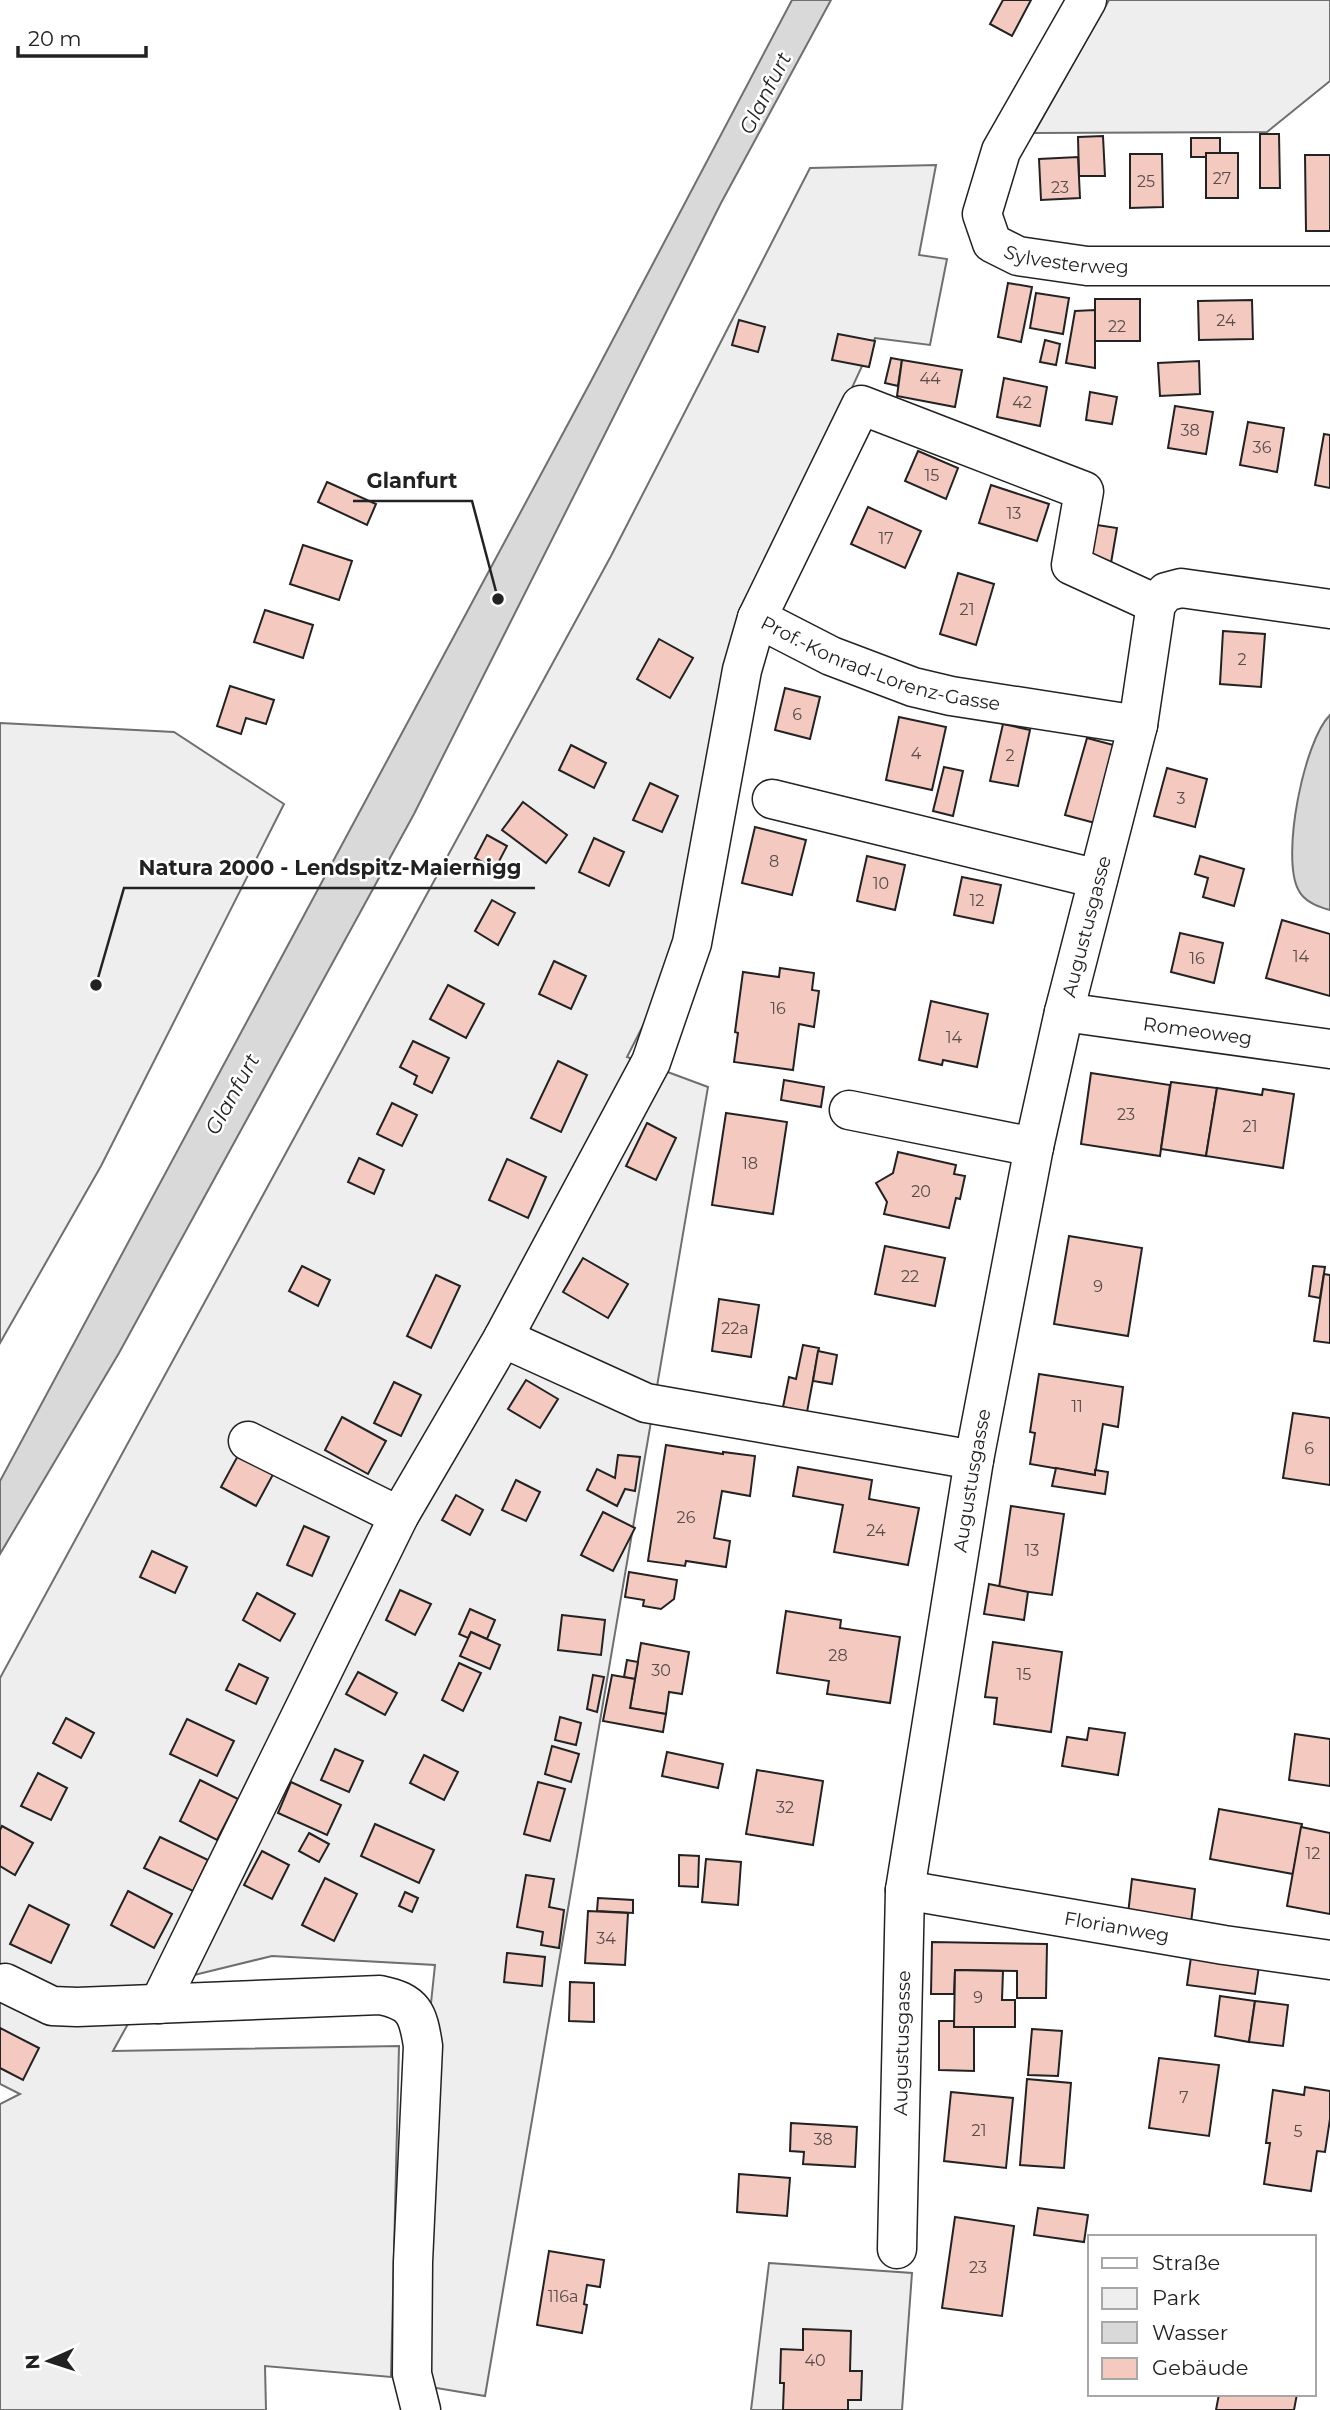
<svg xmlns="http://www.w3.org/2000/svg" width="1330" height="2410" viewBox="0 0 1330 2410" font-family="Montserrat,sans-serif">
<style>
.green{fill:#eee;stroke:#6f6f6f;stroke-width:2}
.water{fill:#d9d9d9;stroke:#6f6f6f;stroke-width:2}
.building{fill:#f3c9c0;stroke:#222;stroke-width:2}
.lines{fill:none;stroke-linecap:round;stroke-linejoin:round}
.minor-casing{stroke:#222;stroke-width:41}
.minor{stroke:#fff;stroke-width:38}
.labels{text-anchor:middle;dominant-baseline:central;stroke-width:5;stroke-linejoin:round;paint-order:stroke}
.number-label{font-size:16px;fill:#564c4a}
.street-label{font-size:19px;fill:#222;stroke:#fff}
.water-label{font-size:21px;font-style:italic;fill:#222;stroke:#fff}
.leader{fill:none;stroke:#222;stroke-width:2.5}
.callout-dot{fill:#222;stroke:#fff;stroke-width:2.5}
.callout-label{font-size:21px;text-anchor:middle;font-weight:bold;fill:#222;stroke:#fff;stroke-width:5;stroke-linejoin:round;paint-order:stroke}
</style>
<rect width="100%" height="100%" fill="#fff"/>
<!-- green -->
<g class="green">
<polygon points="1109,0 1330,0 1330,81 1267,132 1034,133"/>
<polygon points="936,165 919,255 947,259 930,345 875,338 741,627 682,949 627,1057 708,1087 485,2396 424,2386 439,2070 431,2003 435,1965 272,1956 149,1986 113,2051 399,2046 391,2377 265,2366 266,2410 0,2410 0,2104 20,2094 0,2084 0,1678 611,556 810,168"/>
<polygon points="0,723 174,732 284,804 101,1166 0,1343"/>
<polygon points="769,2263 912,2273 902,2410 751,2410"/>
</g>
<!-- water -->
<g class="water">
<polygon points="792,0 831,0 721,203 414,814 119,1353 0,1554 0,1481 590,383"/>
<path d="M1330 715V910C1318 907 1305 902 1299 891 1280 859 1304 740 1330 715Z"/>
</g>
<!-- building -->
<g class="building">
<polygon points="1003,0 1031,0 1012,36 990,24"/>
<polygon points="1260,134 1279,134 1280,188 1260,188"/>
<polygon points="1103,136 1105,176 1079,176 1078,137"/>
<polygon points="1191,138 1220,138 1220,153 1206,153 1206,157 1191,157"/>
<rect x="1206" y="153" width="32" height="45"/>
<polygon points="1130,154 1162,154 1163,207 1130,208"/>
<polygon points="1305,155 1330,155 1330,231 1306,231"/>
<polygon points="1078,157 1080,198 1041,200 1039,159"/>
<polygon points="1008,283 1032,287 1021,342 998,337"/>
<polygon points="1036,293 1069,298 1063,334 1030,328"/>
<rect x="1095" y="299" width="45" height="42"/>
<polygon points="1252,300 1253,339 1199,340 1198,301"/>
<polygon points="1095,310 1095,368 1066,363 1075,311"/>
<polygon points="739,320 765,327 758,352 732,345"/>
<polygon points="838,334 875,341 869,367 832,360"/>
<polygon points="1045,340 1060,344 1056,365 1040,362"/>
<polygon points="891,358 902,360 898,386 885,383"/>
<polygon points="902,360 962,370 955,407 897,396"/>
<polygon points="1199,361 1200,394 1160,396 1158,363"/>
<polygon points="1004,378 1047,387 1040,426 997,417"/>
<polygon points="1090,392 1117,397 1112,424 1086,420"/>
<polygon points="1175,406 1213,412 1206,454 1168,448"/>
<polygon points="1248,422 1284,428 1277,472 1240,465"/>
<polygon points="1324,434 1330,435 1330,488 1315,485"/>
<polygon points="918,451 958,468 946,499 905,481"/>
<polygon points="327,482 376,504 367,525 318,502"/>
<polygon points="991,485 1049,504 1037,541 979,523"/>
<polygon points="868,507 921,531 905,568 851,544"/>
<polygon points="1097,525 1117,528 1111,563 1091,560"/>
<polygon points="303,545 352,561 339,600 290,584"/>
<polygon points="958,573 994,584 976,645 940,634"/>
<polygon points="265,610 313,625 303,658 254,642"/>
<polygon points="1223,631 1265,634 1261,687 1220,684"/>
<polygon points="659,639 693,658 670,698 637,679"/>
<polygon points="230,686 274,700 266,724 246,718 241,734 217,726"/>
<polygon points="785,688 820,697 810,739 775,730"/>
<polygon points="899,717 946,727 932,790 886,780"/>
<polygon points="1003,724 1030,730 1018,786 990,781"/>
<polygon points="1087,738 1117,746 1095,823 1065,815"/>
<polygon points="571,745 606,763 594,788 559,770"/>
<polygon points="944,767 963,771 953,816 933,811"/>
<polygon points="1167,768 1207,779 1195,827 1154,816"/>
<polygon points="650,783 678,796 662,832 633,820"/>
<polygon points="523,802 567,835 546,863 502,830"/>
<polygon points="755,827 806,840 792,895 742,883"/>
<polygon points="487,835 507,846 495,869 475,858"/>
<polygon points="594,838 624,852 609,886 579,872"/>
<polygon points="867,856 905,865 895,910 857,901"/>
<polygon points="1200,856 1244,869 1234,906 1203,897 1208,878 1195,874"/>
<polygon points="962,877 1001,885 993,923 954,915"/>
<polygon points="492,900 515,913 498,945 475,931"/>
<polygon points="1282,920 1330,934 1330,996 1266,978"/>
<polygon points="1180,933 1223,943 1214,983 1171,972"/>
<polygon points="554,961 586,976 571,1009 539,994"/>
<polygon points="780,968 814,973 812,990 819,991 814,1027 799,1024 793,1070 734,1062 738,1033 735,1032 743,972 779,977"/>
<polygon points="448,985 484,1004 466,1038 430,1019"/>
<polygon points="931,1001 988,1014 977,1067 943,1060 942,1065 919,1060"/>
<polygon points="413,1041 449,1058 432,1093 414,1084 417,1076 400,1067"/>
<polygon points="558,1061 587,1075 561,1132 531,1118"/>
<polygon points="1091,1073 1170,1085 1160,1156 1081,1144"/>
<polygon points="784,1080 824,1087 821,1107 781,1100"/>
<polygon points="1171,1082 1217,1088 1206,1156 1161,1149"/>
<polygon points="1217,1088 1262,1095 1263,1089 1294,1094 1283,1168 1206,1156"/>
<polygon points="392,1103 417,1115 402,1146 377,1134"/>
<polygon points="726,1113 787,1122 773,1214 712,1205"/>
<polygon points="647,1123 676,1138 656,1180 626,1166"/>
<polygon points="898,1152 956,1165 954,1174 965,1176 960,1199 956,1198 949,1228 884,1214 887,1202 876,1183 893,1173"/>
<polygon points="359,1158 384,1170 374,1194 348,1182"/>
<polygon points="507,1159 546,1177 528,1218 489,1200"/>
<polygon points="1069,1236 1142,1248 1128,1336 1054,1324"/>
<polygon points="885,1246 945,1258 935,1306 875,1294"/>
<polygon points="583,1258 628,1284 608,1318 563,1292"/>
<polygon points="302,1266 330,1280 318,1306 289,1291"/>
<polygon points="1313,1266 1325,1267 1320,1298 1309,1296"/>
<polygon points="1324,1274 1330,1275 1330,1343 1314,1341"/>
<polygon points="436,1275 460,1286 431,1348 407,1336"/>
<polygon points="719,1299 759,1305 751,1357 712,1351"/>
<polygon points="803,1345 819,1348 807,1412 783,1407 789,1377 796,1379"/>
<polygon points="818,1351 837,1355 832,1384 813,1381"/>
<polygon points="1039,1374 1123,1387 1118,1427 1103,1424 1095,1475 1030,1464 1035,1433 1030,1432"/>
<polygon points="526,1380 558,1399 540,1428 508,1409"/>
<polygon points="394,1382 421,1395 401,1436 374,1423"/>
<polygon points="1293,1413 1330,1418 1330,1485 1283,1478"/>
<polygon points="342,1417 386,1441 368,1474 325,1450"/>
<polygon points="666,1445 723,1454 723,1452 755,1456 750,1496 722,1491 714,1538 730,1541 726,1567 686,1561 685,1566 648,1561"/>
<polygon points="241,1450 276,1469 256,1506 221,1487"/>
<polygon points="618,1455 640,1457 635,1491 625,1489 617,1506 587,1490 597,1469 615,1478"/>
<polygon points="798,1467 872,1480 869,1499 919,1508 908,1565 834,1552 843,1505 793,1496"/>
<polygon points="1056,1468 1095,1475 1095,1470 1108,1472 1105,1494 1052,1486"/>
<polygon points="516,1480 540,1492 526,1521 502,1510"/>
<polygon points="456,1495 483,1510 470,1535 442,1520"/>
<polygon points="1011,1506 1064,1514 1052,1595 999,1588"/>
<polygon points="603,1512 635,1528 613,1571 581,1555"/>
<polygon points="304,1526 329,1537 312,1576 287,1565"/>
<polygon points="152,1551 187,1567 175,1593 140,1577"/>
<polygon points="629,1572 677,1580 674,1599 661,1609 643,1606 644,1600 625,1597"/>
<polygon points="989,1584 1028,1592 1024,1620 984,1614"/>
<polygon points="400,1590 431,1604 415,1635 386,1620"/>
<polygon points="257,1593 295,1614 280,1641 243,1620"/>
<polygon points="470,1609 495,1620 487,1639 471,1632 468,1638 459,1634"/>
<polygon points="786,1611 841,1620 840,1628 900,1637 890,1703 827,1694 829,1681 777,1673"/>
<polygon points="562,1615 605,1620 601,1655 558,1650"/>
<polygon points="471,1632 500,1645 490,1669 460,1656"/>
<polygon points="993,1642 1062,1652 1051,1732 994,1724 997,1698 985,1697"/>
<polygon points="641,1643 689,1652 682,1694 669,1692 666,1714 630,1708"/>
<polygon points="627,1660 638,1662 635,1679 624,1677"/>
<polygon points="459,1663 481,1673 463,1711 442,1700"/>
<polygon points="239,1664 268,1678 256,1704 226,1690"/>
<polygon points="358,1672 397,1693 385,1715 346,1694"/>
<polygon points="593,1675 604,1677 597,1712 587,1709"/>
<polygon points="612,1675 635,1679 630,1708 666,1714 663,1732 603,1721"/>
<polygon points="560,1717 581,1723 576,1745 555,1740"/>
<polygon points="66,1718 94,1733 81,1758 53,1743"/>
<polygon points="187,1719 234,1741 217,1776 170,1754"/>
<polygon points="1089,1728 1125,1733 1118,1775 1062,1766 1067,1737 1087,1740"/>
<polygon points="1295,1734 1330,1739 1330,1786 1289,1780"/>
<polygon points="552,1746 579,1754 571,1782 545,1774"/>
<polygon points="335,1749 363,1761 349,1792 321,1780"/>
<polygon points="667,1752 723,1764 718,1788 662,1776"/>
<polygon points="424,1755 458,1772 444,1800 410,1783"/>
<polygon points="757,1770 823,1781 813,1845 746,1834"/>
<polygon points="38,1773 67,1788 51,1820 21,1806"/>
<polygon points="200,1780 238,1799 217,1840 180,1821"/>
<polygon points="291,1782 341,1805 327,1835 278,1813"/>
<polygon points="538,1782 565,1789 550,1841 524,1834"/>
<polygon points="1219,1809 1302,1824 1293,1874 1210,1859"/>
<polygon points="375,1824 434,1850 419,1883 361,1856"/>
<polygon points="2,1826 33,1843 15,1875 0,1866 0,1830"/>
<polygon points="1301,1827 1330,1833 1330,1914 1287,1906"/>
<polygon points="309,1833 329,1844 319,1862 299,1851"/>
<polygon points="160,1837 208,1860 193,1891 144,1868"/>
<polygon points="262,1851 289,1865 272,1899 244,1885"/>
<polygon points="679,1855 699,1856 698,1887 679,1886"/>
<polygon points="706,1859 741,1862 738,1905 702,1902"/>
<polygon points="526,1875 554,1879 549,1907 564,1910 559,1948 541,1945 543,1932 517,1927"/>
<polygon points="325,1878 357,1894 334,1941 302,1925"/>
<polygon points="1132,1879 1195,1889 1191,1923 1128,1914"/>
<polygon points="128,1891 172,1914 154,1948 111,1925"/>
<polygon points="405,1892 418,1898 412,1912 399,1906"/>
<polygon points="598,1898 633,1900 633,1913 597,1911"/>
<polygon points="29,1905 69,1925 51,1963 10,1944"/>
<polygon points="588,1911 628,1913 625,1965 585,1963"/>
<polygon points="932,1942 1047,1944 1046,1998 1017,1998 1017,1971 955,1970 954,1994 931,1994"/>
<polygon points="507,1953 545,1957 542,1986 504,1982"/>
<polygon points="1191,1957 1259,1966 1255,1994 1187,1985"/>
<polygon points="955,1970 1003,1971 1002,2000 1015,2000 1015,2027 954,2027"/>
<polygon points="570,1982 594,1983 594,2022 569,2021"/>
<polygon points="1220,1996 1255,2001 1249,2042 1215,2036"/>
<polygon points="1255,2001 1288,2005 1283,2046 1249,2042"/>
<polygon points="939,2021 954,2021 954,2027 974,2027 974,2071 939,2070"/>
<polygon points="0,2028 39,2048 23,2080 0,2068"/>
<polygon points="1032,2029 1062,2031 1058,2076 1028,2075"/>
<polygon points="1159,2058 1219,2065 1209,2136 1149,2128"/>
<polygon points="1027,2079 1071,2083 1064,2168 1020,2165"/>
<polygon points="1305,2087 1330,2091 1330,2119 1325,2152 1317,2151 1311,2191 1264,2184 1270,2143 1266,2143 1273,2090 1304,2095"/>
<polygon points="951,2092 1013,2098 1006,2168 944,2161"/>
<polygon points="791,2123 857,2127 855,2167 803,2164 804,2152 790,2151"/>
<polygon points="739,2174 790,2178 787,2216 737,2212"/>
<polygon points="1038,2208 1088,2215 1084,2242 1034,2235"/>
<polygon points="955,2217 1014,2226 1002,2316 942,2308"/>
<polygon points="549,2251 604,2260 600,2287 587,2285 584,2304 587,2305 582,2333 537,2325"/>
<polygon points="803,2329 851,2331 850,2371 862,2371 861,2400 848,2400 848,2410 783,2410 784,2383 780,2383 781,2349 803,2350"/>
<polygon points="1219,2394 1297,2394 1294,2410 1216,2410"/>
</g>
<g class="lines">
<!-- minor casing -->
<g class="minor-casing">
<g id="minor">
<path id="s1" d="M1087 0 1001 151 982 214 992 243 1018 256 1087 266H1330"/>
<path id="s2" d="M757 618 831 656 913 687 951 696 1138 725"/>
<polyline points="772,799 1098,879"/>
<path id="s3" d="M1064 1012 1330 1049"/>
<polyline points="849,1110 1034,1147"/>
<polyline points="503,1338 646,1403 974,1460"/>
<polyline points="248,1441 399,1516"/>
<path id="s4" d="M905 1890 1224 1945 1330 1960"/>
<path d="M5 1983 52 2006 77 2007 380 1995C414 2002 418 2013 423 2046L413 2262 412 2374 421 2410"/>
<polyline points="159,2004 399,1516 503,1338 651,1062 692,943 742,670 757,618 861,405 1084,491 1071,565 1156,604"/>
<path id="s5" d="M897 2249 905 1890 974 1460 1034 1147 1064 1012 1138 725 1156 604 1166 592 1181 588 1330 609"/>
</g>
</g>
<!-- minor -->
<use href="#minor" class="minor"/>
</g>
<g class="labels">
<!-- number labels -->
<g class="number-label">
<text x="1222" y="178">27</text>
<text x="1146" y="181">25</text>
<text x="1060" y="187">23</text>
<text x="1226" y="320">24</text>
<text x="1117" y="326">22</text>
<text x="930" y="378">44</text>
<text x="1022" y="402">42</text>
<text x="1190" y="430">38</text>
<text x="1262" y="447">36</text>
<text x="932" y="475">15</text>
<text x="1014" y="513">13</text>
<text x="886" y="538">17</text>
<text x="967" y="609">21</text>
<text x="1242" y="659">2</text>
<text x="797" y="714">6</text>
<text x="916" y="753">4</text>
<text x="1010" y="755">2</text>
<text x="1181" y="798">3</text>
<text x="774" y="861">8</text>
<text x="881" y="883">10</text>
<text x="977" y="900">12</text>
<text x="1301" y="956">14</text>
<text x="1197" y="958">16</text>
<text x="778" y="1008">16</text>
<text x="954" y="1037">14</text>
<text x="1126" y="1114">23</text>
<text x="1250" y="1126">21</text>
<text x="750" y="1163">18</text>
<text x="921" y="1191">20</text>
<text x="910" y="1276">22</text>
<text x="1098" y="1286">9</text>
<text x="735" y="1328">22a</text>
<text x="1077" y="1406">11</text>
<text x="1309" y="1448">6</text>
<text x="686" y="1517">26</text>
<text x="876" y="1530">24</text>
<text x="1032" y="1550">13</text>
<text x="838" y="1655">28</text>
<text x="661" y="1670">30</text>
<text x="1024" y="1674">15</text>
<text x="785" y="1807">32</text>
<text x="1313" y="1853">12</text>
<text x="606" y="1938">34</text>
<text x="978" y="1997">9</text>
<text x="1184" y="2097">7</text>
<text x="979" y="2130">21</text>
<text x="1298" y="2131">5</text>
<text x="823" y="2139">38</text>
<text x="978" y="2267">23</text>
<text x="563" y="2296">116a</text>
<text x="815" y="2360">40</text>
</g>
<!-- street labels -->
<g class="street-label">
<text stroke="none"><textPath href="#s1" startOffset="348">Sylvesterweg</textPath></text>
<text stroke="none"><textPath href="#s2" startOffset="133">Prof.-Konrad-Lorenz-Gasse</textPath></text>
<text stroke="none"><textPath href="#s5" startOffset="1340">Augustusgasse</textPath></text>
<text stroke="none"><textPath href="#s3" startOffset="135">Romeoweg</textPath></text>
<text stroke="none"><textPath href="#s5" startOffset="774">Augustusgasse</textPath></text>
<text stroke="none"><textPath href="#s4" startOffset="215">Florianweg</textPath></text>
<text stroke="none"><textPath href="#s5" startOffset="206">Augustusgasse</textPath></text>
</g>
<!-- water labels -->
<g class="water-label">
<text transform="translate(765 93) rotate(-63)">Glanfurt</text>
<text transform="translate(232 1094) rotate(-61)">Glanfurt</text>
</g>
</g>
<!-- callouts -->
<path class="leader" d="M498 599L472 501H353M96 985L124 888H535"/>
<g class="callout-dot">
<circle cx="498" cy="599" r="7"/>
<circle cx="96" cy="985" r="7"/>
</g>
<g class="callout-label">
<text x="412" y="488">Glanfurt</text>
<text x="330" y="875">Natura 2000 - Lendspitz-Maiernigg</text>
</g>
<!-- legend -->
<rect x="1088" y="2235" width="228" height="161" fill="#ffffff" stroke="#a7a7a7" stroke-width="2"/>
<rect x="1102" y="2258" width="35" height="10" fill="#ffffff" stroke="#a7a7a7" stroke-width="2"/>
<text x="1152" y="2270" font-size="21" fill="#222222">Straße</text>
<rect x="1102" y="2288" width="35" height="21" fill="#eeeeee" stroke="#a7a7a7" stroke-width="2"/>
<text x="1152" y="2305" font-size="21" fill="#222222">Park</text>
<rect x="1102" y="2322" width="35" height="21" fill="#d9d9d9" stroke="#a7a7a7" stroke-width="2"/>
<text x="1152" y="2340" font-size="21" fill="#222222">Wasser</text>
<rect x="1102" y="2358" width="35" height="21" fill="#f3c9c0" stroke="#a7a7a7" stroke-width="2"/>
<text x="1152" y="2375" font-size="21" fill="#222222">Gebäude</text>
<!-- north arrow -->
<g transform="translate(49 2361) rotate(267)" stroke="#ffffff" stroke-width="5" paint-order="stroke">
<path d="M0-5L12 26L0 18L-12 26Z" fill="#222222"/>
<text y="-10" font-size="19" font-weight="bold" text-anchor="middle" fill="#222222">N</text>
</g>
<!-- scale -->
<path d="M18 46v10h128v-10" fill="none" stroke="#222222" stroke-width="3.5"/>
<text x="28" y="46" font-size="21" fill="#222222" stroke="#ffffff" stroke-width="5" paint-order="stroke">20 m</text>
</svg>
